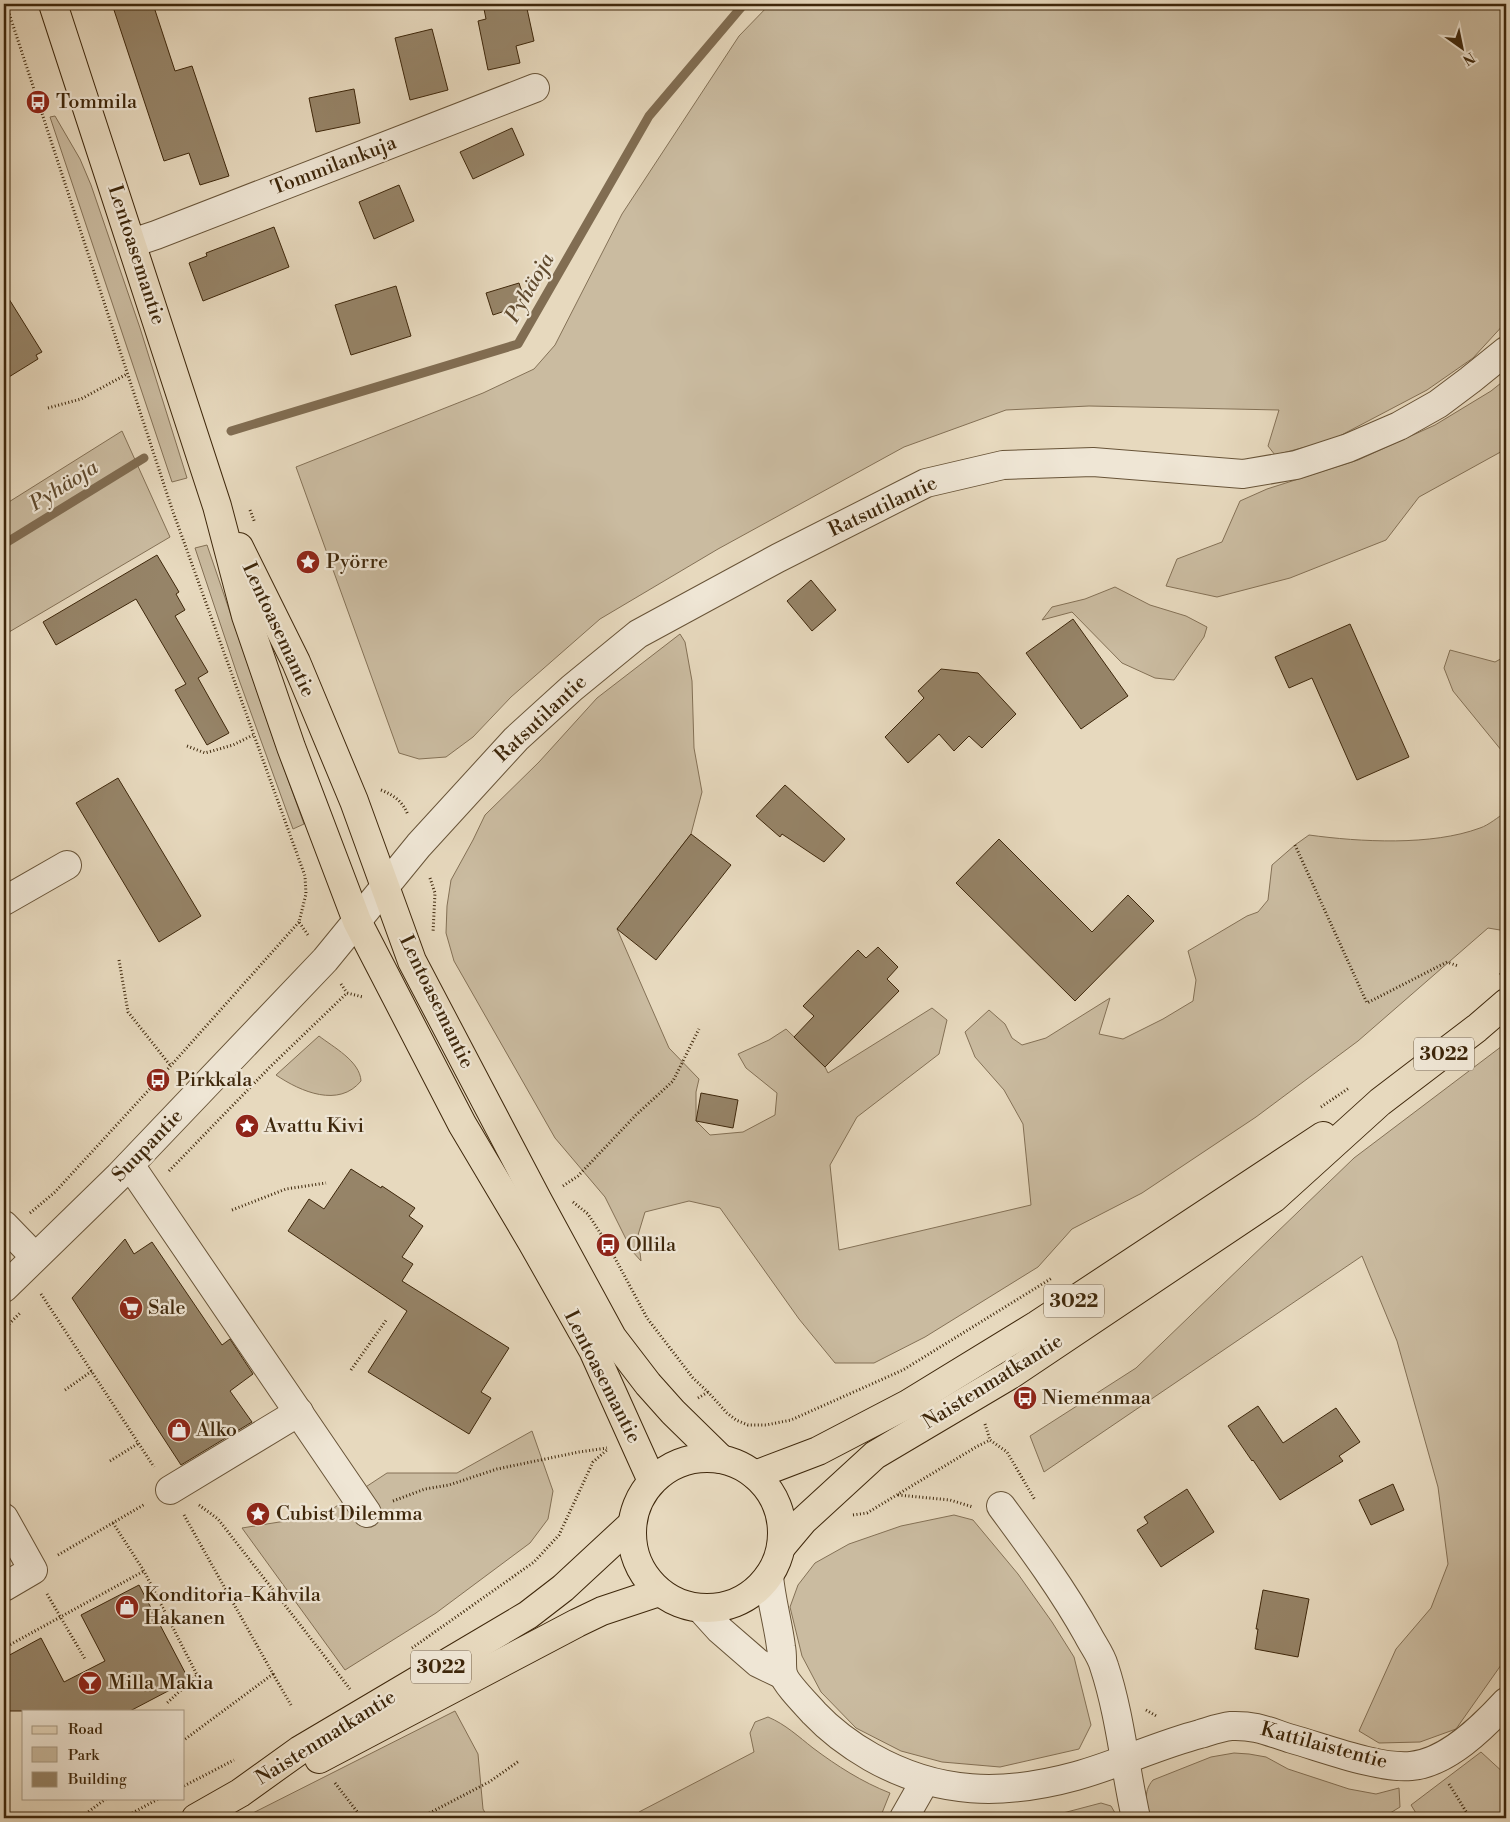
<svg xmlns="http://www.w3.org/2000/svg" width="1510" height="1822" viewBox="0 0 1510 1822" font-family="'Libre Bodoni',serif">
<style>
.green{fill:#cabba0;stroke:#847156}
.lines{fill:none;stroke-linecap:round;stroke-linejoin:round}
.stream{stroke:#816d52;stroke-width:9}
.building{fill:#968468;stroke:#3e270b}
.minor-casing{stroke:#685438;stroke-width:30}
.major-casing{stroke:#3e270b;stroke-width:30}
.path{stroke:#3e270b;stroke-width:3;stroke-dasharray:1 2.5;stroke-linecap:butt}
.minor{stroke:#efe6d5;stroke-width:28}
.major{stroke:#e7d9be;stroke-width:28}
.labels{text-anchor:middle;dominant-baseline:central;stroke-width:4.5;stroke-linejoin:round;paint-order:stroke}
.shield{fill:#efe6d5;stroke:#736048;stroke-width:1}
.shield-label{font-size:19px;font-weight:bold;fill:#3e270b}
.poi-label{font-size:20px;fill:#3e270b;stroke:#efe6d5;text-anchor:start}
.street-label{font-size:20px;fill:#3e270b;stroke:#efe6d5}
.water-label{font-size:21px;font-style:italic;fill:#604a2e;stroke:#efe6d5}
</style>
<rect width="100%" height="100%" fill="#e7d9be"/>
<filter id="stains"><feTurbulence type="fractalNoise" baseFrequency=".004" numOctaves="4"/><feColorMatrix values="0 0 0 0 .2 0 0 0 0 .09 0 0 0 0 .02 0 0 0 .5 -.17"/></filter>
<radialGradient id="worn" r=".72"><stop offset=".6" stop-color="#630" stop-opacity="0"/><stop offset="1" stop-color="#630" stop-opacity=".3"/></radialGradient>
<!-- green -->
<g class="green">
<polygon points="770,4 1506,4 1506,322 1473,358 1427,390 1332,440 1275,455 1268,446 1279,410 1089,406 1006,410 904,447 718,549 600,619 511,697 473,737 446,757 419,759 399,753 296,467 483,393 534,369 555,345 622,214 739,36"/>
<polygon points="55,116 80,159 91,185 140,328 187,478 172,482 50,117"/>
<polygon points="1506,379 1506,449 1419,497 1386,540 1290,578 1217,597 1166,586 1177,559 1222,542 1240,501 1267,489 1358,460 1435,425 1491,391"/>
<polygon points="122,431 170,537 4,635 4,505"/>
<polygon points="207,545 272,735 304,824 293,829 238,677 195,548"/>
<polygon points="1115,587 1150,605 1186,616 1207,627 1204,637 1174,680 1155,678 1122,663 1072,612 1042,620 1052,607 1085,599"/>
<path d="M680 634 685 642 692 681 694 748 702 792 691 834 617 929 669 1048 699 1079 696 1092V1121L710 1135 743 1132 775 1115 777 1093 746 1068 738 1054 769 1040 786 1029 825 1067 828 1073 932 1008 947 1020 939 1054 857 1117 830 1165 839 1250 1031 1205 1023 1124 1004 1090 975 1057 965 1032 989 1010 1005 1024 1012 1038 1022 1045 1046 1038 1110 998 1099 1034 1123 1039 1163 1019 1193 1001 1196 980 1188 951 1247 916 1258 912 1268 900 1272 865 1295 845 1309 835C1360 842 1432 846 1480 828 1489 825 1498 817 1506 812V931L1488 928 1358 1041 1256 1117 1142 1193 1072 1229 1038 1267 925 1337 874 1363H835L799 1319 720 1208 689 1201 645 1212 638 1235 641 1261 632 1251 605 1197 555 1138 454 961 446 933 447 906 451 880 473 840 485 815 539 762 597 698Z"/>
<polygon points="1450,650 1495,662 1506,656 1506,756 1453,691 1444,668"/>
<path d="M319 1036C333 1047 360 1061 361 1081 339 1108 301 1092 276 1075Z"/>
<polygon points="1506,1043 1506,1658 1456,1729 1420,1742 1379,1743 1359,1731 1396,1649 1431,1608 1448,1564 1438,1487 1397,1341 1362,1256 1044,1472 1030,1436 1136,1368 1354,1158"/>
<polygon points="532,1431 553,1491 548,1519 530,1543 436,1613 345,1670 242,1528 323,1515 387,1473 457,1473"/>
<polygon points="954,1515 973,1520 1018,1574 1052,1622 1074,1657 1091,1725 1079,1749 1000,1767 942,1762 901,1751 856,1728 821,1692 802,1656 790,1607 798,1585 815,1563 849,1544 901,1526"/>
<polygon points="455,1711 478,1754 483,1809 488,1818 243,1818"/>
<path d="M768 1717C785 1724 799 1737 813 1748 837 1766 862 1782 890 1793L880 1818H642L639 1812 754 1752 750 1733 755 1722Z"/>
<polygon points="1481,1752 1506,1775 1506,1818 1419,1818 1411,1805"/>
<path d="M1234 1753 1249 1754 1266 1757 1288 1769 1349 1789 1376 1794 1399 1788 1400 1807 1382 1818H1151C1147 1804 1142 1793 1153 1780L1211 1757Z"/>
<polygon points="1101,1803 1111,1806 1118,1818 1044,1818"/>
</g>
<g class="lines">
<!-- stream -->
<g class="stream">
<polyline points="231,431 518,344 649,116 744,4"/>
<polyline points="4,544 144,458"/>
</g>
</g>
<!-- building -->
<g class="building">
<polygon points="112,4 153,4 175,71 192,66 229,176 200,185 189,153 164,161"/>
<polygon points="483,4 526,4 534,41 516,46 520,63 488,70 478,21 486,19"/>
<polygon points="432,29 448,90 410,100 395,38"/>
<polygon points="354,89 360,123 316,132 309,98"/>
<polygon points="512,128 524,155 473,179 460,152"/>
<polygon points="399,185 414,221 374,239 359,202"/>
<polygon points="274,227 289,267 203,301 189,263 207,256 206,253"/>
<polygon points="519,283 526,304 493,315 486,293"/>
<polygon points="396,286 411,336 351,355 335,305"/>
<polygon points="4,291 42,352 36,355 38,359 4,380"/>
<polygon points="157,555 179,592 176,594 185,610 175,616 208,672 198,678 229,733 207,745 175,690 186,684 136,599 56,645 43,622"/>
<polygon points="811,580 836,610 812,631 787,601"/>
<polygon points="1073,619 1128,696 1081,729 1026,653"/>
<polygon points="1350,624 1409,757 1357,780 1312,678 1289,688 1275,657"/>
<polygon points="941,669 978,673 1016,714 982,748 969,736 954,751 939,734 908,763 885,737 924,698 918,691"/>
<polygon points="118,778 201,916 159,942 76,803"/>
<polygon points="785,785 845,839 824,862 782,834 780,837 756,816"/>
<polygon points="691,834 731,865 656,960 617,929"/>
<polygon points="999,839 1092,932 1128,895 1154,921 1075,1001 956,883"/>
<polygon points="878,947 898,967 887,979 899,991 825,1067 794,1037 814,1016 803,1006 858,950 866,958"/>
<polygon points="701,1093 738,1100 733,1128 696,1121"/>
<polygon points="351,1169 381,1188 382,1186 415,1208 409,1216 423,1226 402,1257 413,1264 402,1281 509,1348 481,1392 491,1398 469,1434 368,1372 407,1311 288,1231 309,1199 324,1209"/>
<polygon points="125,1239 134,1254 152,1242 222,1345 230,1339 253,1374 230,1391 252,1422 181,1465 72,1298"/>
<polygon points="1258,1406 1283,1443 1336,1408 1360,1442 1339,1456 1343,1461 1280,1500 1253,1460 1252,1461 1228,1426"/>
<polygon points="1393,1484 1404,1510 1371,1525 1359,1500"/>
<polygon points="1187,1489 1214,1532 1161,1567 1137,1530 1148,1523 1144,1517"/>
<polygon points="139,1585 189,1680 130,1711 4,1711 4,1658 41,1638 64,1682 105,1661 81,1615"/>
<polygon points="1263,1590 1309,1599 1298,1657 1255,1649 1258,1629 1256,1629"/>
</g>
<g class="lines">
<!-- minor casing -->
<g class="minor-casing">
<g id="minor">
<polyline points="132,243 156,235 535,88"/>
<polyline points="4,901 67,865"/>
<polyline points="130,1165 367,1513"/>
<polyline points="4,1225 35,1257"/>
<polyline points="4,1288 119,1176 325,960 419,845 516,739 572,688 638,634 778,558 926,483 1003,465 1093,462 1243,474 1296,465 1348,448 1399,426 1438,404 1470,380 1506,351"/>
<polyline points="170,1490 299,1412"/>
<path d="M1001 1506C1032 1548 1063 1590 1088 1635 1093 1645 1101 1655 1104 1666 1120 1714 1125 1769 1136 1818"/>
<polyline points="4,1518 33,1570 4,1587"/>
<path d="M769 1576C771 1600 778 1623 781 1647 783 1656 781 1666 783 1674 786 1684 807 1705 814 1713 831 1731 850 1745 871 1757 938 1795 1003 1796 1076 1776 1119 1764 1158 1745 1200 1734 1210 1731 1221 1727 1231 1726 1257 1725 1269 1732 1292 1739 1324 1748 1379 1769 1411 1766 1447 1763 1483 1727 1506 1702"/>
<polyline points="701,1609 720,1630 758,1663 783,1675"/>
<polyline points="904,1818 925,1781"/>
</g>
</g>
<!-- major casing -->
<g class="major-casing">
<g id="major">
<polyline points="53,4 217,506 246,616 291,747 357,921 462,1124 532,1242 593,1350 652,1481"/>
<polyline points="239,547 296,662 354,801 412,961 537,1199 612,1337 648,1384 673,1412 721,1459"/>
<circle cx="707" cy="1533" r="75"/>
<polyline points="755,1475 818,1451 908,1404 1037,1325 1323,1136"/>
<polyline points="782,1546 803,1521 875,1455 1010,1375 1274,1198 1380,1102 1477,1028 1506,1003"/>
<polyline points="319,1759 577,1623 602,1611 659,1592"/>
<polyline points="196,1818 240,1793 300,1750 528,1615 563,1588 631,1525"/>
</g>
</g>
<!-- path -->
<g class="path">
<polyline points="6,4 172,509 305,876 306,894 299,922 308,935"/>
<polyline points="48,408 81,399 127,374"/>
<polyline points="250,510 255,523"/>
<polyline points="187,746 205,753 233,745 253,735"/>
<path d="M381 790C394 795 403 802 408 815"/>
<polyline points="1295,845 1367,1003 1447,962 1458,966"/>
<polyline points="430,878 435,893 433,933"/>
<polyline points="119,960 128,1012 170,1065"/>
<polyline points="1500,975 1506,970"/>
<polyline points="341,984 347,993"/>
<polyline points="1321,1107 1349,1088"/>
<polyline points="169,1171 271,1066 347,993 363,997"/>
<polyline points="563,1186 578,1176 636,1115 673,1081 699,1029"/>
<polyline points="573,1202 588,1214 608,1245 647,1318 693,1378 708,1392 727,1413 736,1420 748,1425 766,1425 791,1420 903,1370 1052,1278"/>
<polyline points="232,1210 286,1189 326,1183"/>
<polyline points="30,1213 55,1192 158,1080 299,922"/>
<polyline points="41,1294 154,1467"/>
<polyline points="4,1329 20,1313"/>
<polyline points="351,1370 387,1319"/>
<polyline points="65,1390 92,1371"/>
<polyline points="698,1398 708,1392"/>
<polyline points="985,1424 990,1440"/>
<polyline points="110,1461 139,1443"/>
<polyline points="898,1495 950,1500 973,1507"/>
<polyline points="393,1501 425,1489 449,1485 497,1469 579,1452 607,1448"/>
<polyline points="199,1505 218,1519 350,1689"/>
<polyline points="184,1515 273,1674 184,1740"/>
<polyline points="853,1515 867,1513 976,1447 990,1440 1007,1452 1035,1500"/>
<polyline points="113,1523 144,1571 197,1675 166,1704"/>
<polyline points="58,1555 145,1504"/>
<polyline points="47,1594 85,1659"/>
<polyline points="4,1648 144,1571"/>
<polyline points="412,1648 534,1562 559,1535 593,1462 608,1449"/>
<polyline points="273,1674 291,1705"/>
<polyline points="1146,1710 1158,1717"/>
<polyline points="335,1783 362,1818"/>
<polyline points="1449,1784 1470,1818"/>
<polyline points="184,1786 234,1760"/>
<polyline points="80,1818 107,1798"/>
<polyline points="123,1818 160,1798"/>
<polyline points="420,1818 489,1782 519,1761"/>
</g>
<!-- minor -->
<use href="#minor" class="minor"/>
<!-- major -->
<use href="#major" class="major"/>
</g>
<!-- icons -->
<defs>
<g id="bus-disc" transform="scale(1.25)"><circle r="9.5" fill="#8f2418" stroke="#efe6d5"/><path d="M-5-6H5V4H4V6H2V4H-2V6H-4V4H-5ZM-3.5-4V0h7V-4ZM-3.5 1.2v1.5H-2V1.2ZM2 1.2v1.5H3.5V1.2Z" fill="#fff"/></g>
<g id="sight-disc" transform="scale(1.25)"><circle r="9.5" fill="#8f2418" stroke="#efe6d5"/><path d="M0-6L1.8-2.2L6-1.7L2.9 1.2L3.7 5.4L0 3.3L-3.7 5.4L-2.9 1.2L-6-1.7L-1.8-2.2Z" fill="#fff"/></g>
<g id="supermarket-disc" transform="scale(1.25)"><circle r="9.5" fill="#8f2418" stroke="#efe6d5"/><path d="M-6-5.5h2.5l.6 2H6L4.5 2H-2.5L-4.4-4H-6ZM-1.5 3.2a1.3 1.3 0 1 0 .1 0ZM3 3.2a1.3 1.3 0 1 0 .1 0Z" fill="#fff"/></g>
<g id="shop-disc" transform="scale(1.25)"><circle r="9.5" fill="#8f2418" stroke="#efe6d5"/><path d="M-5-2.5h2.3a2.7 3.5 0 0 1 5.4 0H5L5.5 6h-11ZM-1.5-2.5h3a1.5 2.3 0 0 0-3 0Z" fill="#fff"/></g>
<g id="bar-disc" transform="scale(1.25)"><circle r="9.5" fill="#8f2418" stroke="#efe6d5"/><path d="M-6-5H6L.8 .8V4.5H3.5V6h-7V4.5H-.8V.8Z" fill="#fff"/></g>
</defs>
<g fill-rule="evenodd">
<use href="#bus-disc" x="38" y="102"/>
<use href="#sight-disc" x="308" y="562"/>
<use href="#bus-disc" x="158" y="1080"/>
<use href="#sight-disc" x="247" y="1126"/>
<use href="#bus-disc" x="608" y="1245"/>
<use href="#supermarket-disc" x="131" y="1308"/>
<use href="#bus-disc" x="1025" y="1398"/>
<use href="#shop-disc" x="179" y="1430"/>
<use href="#sight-disc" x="258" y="1514"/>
<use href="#shop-disc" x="127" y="1607"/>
<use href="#bar-disc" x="90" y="1683"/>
</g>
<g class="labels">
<!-- shield labels -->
<g class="shield">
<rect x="1414" y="1037.5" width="60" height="33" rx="4"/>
<rect x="1044" y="1284.5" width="60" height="33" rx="4"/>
<rect x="411" y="1650.5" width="60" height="33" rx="4"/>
</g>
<g class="shield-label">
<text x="1444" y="1054">3022</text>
<text x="1074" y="1301">3022</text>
<text x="441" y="1667">3022</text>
</g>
<!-- poi labels -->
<g class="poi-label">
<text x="56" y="102">Tommila</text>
<text x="326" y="562">Pyörre</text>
<text x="176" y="1080">Pirkkala</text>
<text x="264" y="1126">Avattu Kivi</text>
<text x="626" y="1245">Ollila</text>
<text x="148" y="1308">Sale</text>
<text x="1042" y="1398">Niemenmaa</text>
<text x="196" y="1430">Alko</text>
<text x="276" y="1514">Cubist Dilemma</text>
<text x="144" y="1595">Konditoria-Kahvila<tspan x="144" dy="23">Hakanen</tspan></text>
<text x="108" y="1683">Milla Makia</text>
</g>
<!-- street labels -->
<g class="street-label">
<text transform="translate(334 166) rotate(-21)">Tommilankuja</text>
<text transform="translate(136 255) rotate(72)">Lentoasemantie</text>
<text transform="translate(883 507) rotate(-25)">Ratsutilantie</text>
<text transform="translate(278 630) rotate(65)">Lentoasemantie</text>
<text transform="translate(541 719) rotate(-43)">Ratsutilantie</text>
<text transform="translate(436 1002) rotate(64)">Lentoasemantie</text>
<text transform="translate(148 1146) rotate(-46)">Suupantie</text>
<text transform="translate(602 1377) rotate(63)">Lentoasemantie</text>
<text transform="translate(993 1382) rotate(-32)">Naistenmatkantie</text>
<text transform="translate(326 1738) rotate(-32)">Naistenmatkantie</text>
<text transform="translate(1324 1746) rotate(15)">Kattilaistentie</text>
</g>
<!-- water labels -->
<g class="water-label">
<text transform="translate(530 288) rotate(-60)">Pyhäoja</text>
<text transform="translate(64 486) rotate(-32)">Pyhäoja</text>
</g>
</g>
<!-- margin -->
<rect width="1510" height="1822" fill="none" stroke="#e7d9be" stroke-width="20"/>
<rect x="5" y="5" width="1500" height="1812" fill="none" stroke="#3e270b" stroke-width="2.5"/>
<rect x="10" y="10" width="1490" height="1802" fill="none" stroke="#3e270b"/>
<!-- legend -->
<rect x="22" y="1710" width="162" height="90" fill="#efe6d5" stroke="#a89a84"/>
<rect x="32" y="1726" width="25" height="8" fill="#e7d9be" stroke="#a89a84"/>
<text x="68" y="1734" font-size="15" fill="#3e270b">Road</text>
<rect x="32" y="1747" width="25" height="15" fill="#cabba0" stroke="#a89a84"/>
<text x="68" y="1760" font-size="15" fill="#3e270b">Park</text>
<rect x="32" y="1772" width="25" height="15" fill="#968468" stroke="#a89a84"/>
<text x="68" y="1784" font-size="15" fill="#3e270b">Building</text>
<!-- north arrow -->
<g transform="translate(1462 48) rotate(147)" stroke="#efe6d5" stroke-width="4" paint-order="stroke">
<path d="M0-4L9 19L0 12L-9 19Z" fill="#3e270b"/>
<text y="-8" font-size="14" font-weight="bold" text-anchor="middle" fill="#3e270b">N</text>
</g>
<rect width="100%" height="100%" filter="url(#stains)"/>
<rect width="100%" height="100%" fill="url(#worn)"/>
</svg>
